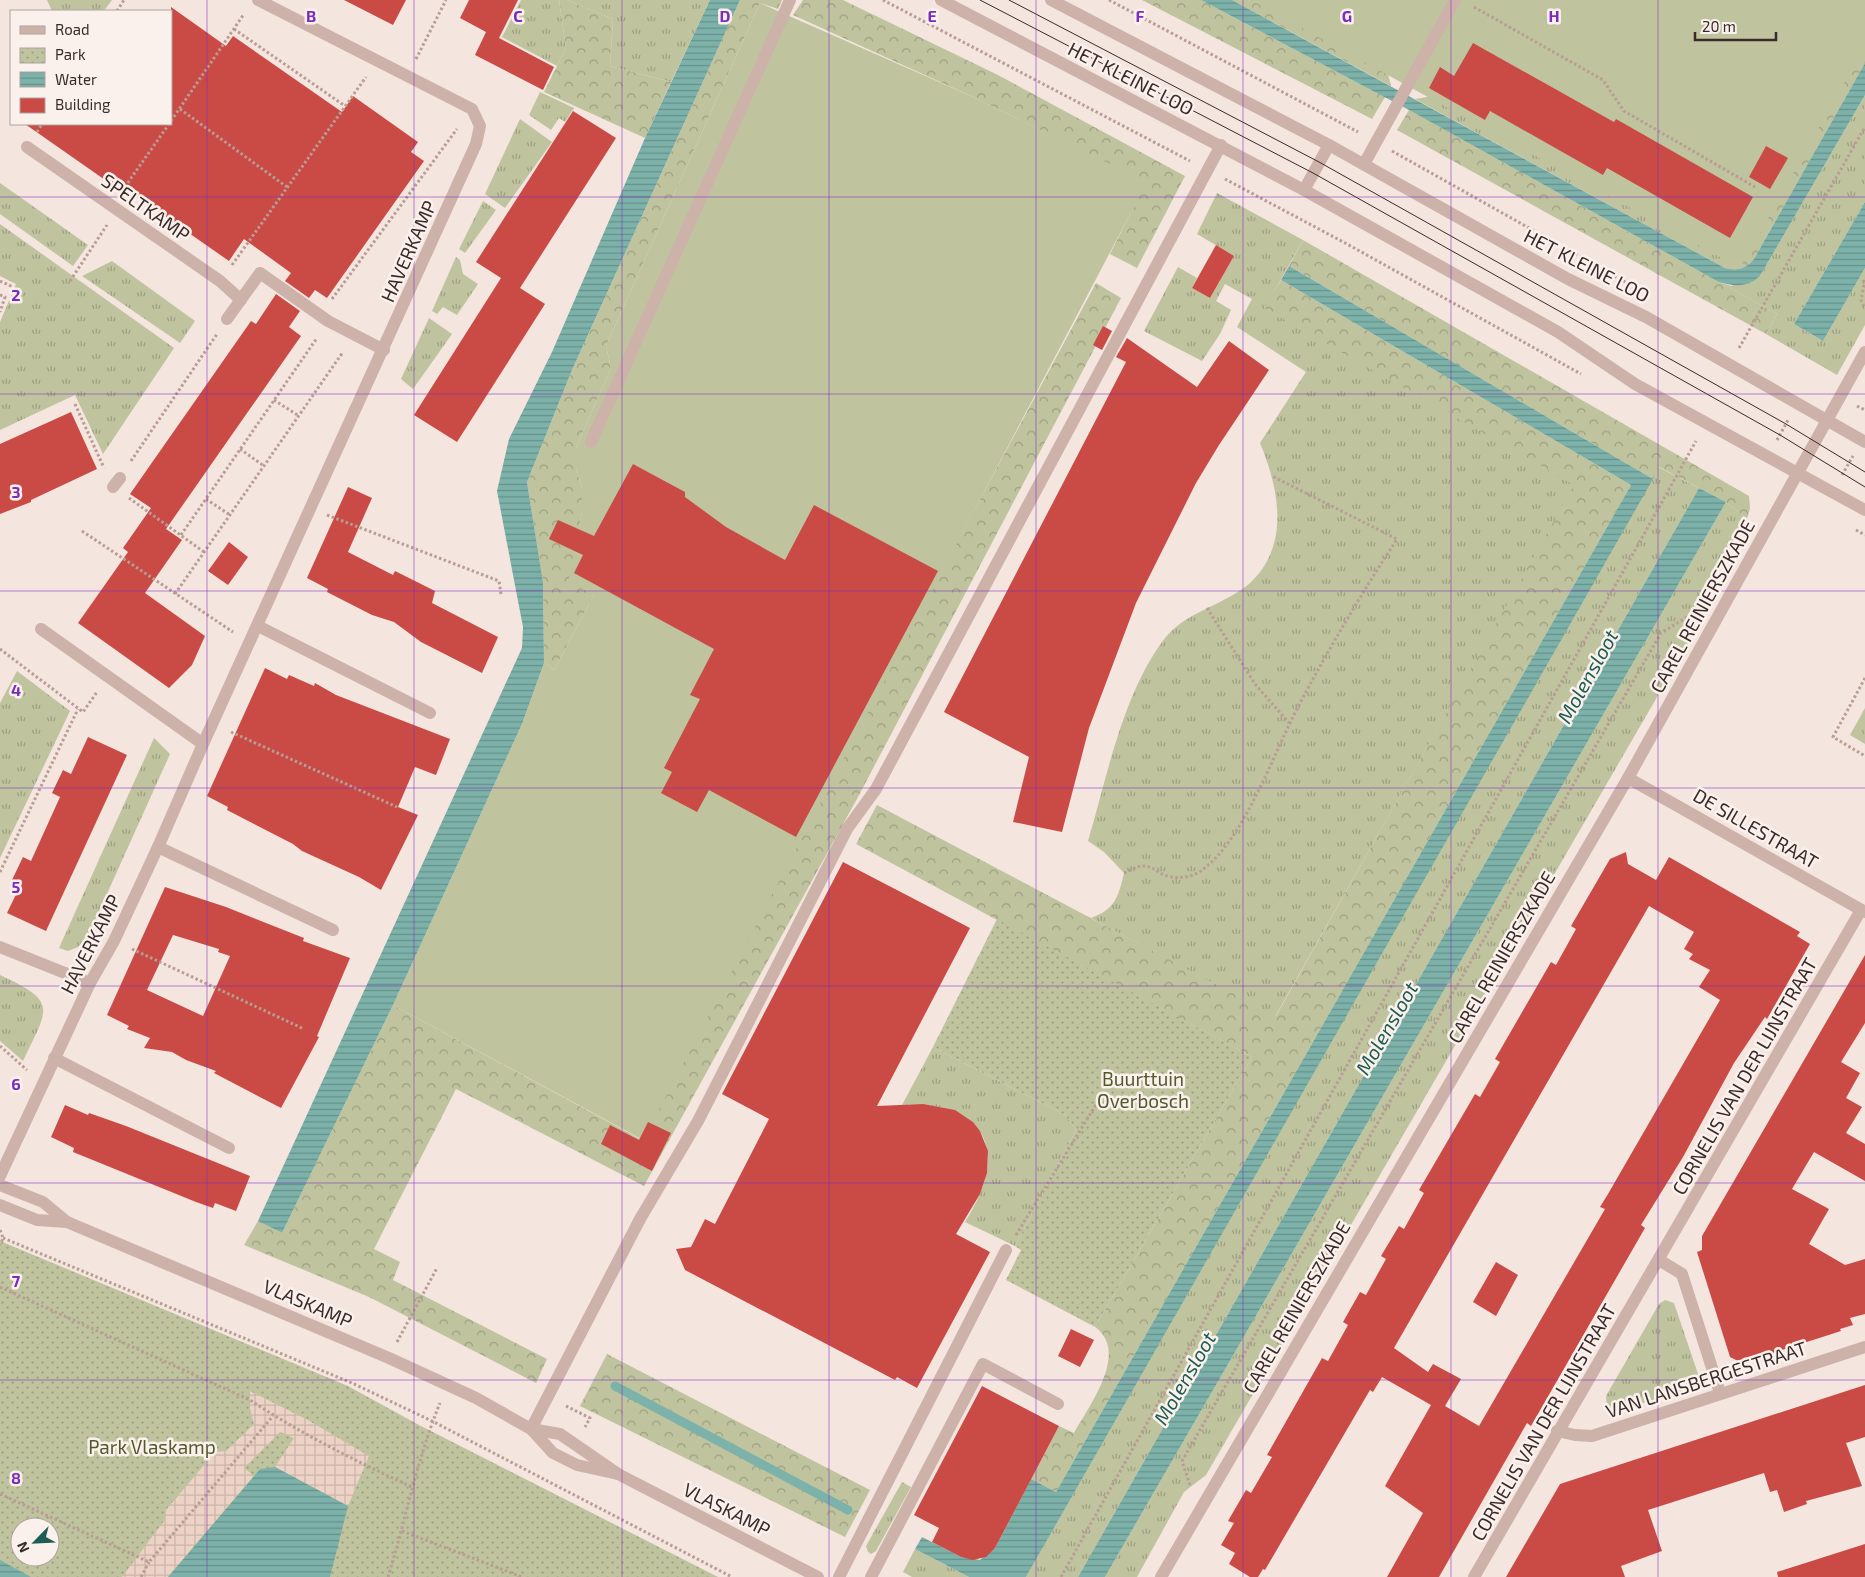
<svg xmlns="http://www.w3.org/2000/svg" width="1865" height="1577" viewBox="0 0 1865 1577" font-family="'Exo 2',sans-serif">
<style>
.grass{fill:url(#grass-tufts)}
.forest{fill:url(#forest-crowns)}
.park{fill:url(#park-dots);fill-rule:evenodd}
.pitch{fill:#bfc49e}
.plaza{fill:url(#plaza-grid)}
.water{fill:url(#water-rules)}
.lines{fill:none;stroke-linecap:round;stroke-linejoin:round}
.stream{stroke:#7cb2a9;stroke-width:9}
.building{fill:#ca4b46;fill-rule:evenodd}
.path{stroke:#b99c94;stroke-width:3;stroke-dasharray:2.5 2.5;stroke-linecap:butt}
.lane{stroke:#cdb2aa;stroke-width:12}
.street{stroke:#cdb2aa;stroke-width:12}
.tram{stroke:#3a2b2a;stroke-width:1}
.grid{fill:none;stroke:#7b2cbf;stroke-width:1;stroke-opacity:0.55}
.labels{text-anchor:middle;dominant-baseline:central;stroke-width:5;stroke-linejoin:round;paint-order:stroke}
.street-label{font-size:19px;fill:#3a2b2a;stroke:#fbf1ec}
.park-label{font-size:19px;fill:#52592c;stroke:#fbf1ec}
.water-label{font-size:20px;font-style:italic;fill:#1d5d54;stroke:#fbf1ec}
.grid-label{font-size:16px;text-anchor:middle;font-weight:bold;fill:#7b2cbf;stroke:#fbf1ec;stroke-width:5;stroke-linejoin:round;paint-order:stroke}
</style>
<defs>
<pattern id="grass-tufts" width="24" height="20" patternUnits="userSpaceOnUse" patternTransform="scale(1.25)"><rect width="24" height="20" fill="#bfc49e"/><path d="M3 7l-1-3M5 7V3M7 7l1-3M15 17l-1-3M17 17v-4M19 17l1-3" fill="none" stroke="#9c9f81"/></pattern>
<pattern id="forest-crowns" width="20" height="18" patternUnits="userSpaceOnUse" patternTransform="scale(1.25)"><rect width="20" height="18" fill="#bfc49e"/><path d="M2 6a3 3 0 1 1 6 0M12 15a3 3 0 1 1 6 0" fill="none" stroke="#9c9f81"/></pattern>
<pattern id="park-dots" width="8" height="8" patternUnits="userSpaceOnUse" patternTransform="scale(1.25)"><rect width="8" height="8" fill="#bfc49e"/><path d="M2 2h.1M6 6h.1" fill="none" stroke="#9c9f81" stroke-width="1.8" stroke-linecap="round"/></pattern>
<pattern id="plaza-grid" width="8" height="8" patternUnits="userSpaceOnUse" patternTransform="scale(1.25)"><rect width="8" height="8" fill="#ecd3c5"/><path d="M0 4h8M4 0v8" fill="none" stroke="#cbb5a9"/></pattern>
<pattern id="water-rules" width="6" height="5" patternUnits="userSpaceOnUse" patternTransform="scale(1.25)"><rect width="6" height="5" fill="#7cb2a9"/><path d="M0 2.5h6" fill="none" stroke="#67918a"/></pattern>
</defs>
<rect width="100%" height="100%" fill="#f4e5df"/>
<!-- grass -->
<g class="grass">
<polygon points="47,0 112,0 104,11 52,11"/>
<polygon points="521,0 559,0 566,48 557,66 502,37"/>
<polygon points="567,0 710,0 671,82 610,66 613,19"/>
<polygon points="540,92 574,108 565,122 559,118 551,130 529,115"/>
<polygon points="1865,95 1865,202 1794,324 1823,341 1865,268 1865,325 1837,375 1766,334 1777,314 1719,282 1731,286 1760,276"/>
<polygon points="1433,96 1737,249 1725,268 1415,99"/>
<polygon points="520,119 552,142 505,208 485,194"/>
<polygon points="0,183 88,245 73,266 0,214"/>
<path d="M1217 193 1303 240 1265 308 1575 485 1275 1017 1091 918C1115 909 1118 898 1124 873L1104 852 1088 841C1107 777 1122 697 1162 642 1177 621 1198 613 1220 602 1229 597 1241 591 1249 584 1291 546 1279 489 1260 443L1306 372 1237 327 1252 299 1225 284 1216 301 1231 310 1220 334 1202 361 1144 331 1178 267 1197 278 1192 288 1210 298 1234 256 1197 234Z"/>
<polygon points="483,201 496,210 465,253 459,249"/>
<polygon points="0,224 174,348 103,454 75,395 0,430 0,322 16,284 0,276"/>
<polygon points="456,257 460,260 463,274 478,284 457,315 443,307 437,314 432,311"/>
<polygon points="112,261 195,321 180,343 82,276"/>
<polygon points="429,318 452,334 413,389 401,379"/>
<polygon points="1658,467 1699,488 1078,1577 1026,1577"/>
<polygon points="1726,502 1747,519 1686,624 1693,635 1206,1475 1184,1492 1137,1577 1105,1577"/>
<polygon points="17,671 70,711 0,858 0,703"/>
<polygon points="1865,708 1865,744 1850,735"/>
<polygon points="154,738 170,754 88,936 78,947 68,951 59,948"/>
<path d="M0 975C59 1002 48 1008 23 1061L0 1041Z"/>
<path d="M933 1047 1065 1115 1076 1130 1015 1246 965 1222C1010 1152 988 1101 902 1105Z"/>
<polygon points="1665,1300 1674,1303 1698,1374 1697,1382 1692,1389 1615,1411 1607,1406 1606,1396 1659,1304"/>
<polygon points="902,1482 911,1487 876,1551 871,1554 868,1552 866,1546"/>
<polygon points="915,1549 969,1577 912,1577 903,1572"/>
</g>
<!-- forest -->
<g class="forest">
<polygon points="559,0 567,0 613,19 610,66 671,82 645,138 544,92 566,48"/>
<polygon points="740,0 782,0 778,9 760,3 606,346 611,368 576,448 576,468 582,488 582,512 576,545 594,595 554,670 544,663 543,582 527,482 572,370"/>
<polygon points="803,0 843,0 998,75 1185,176 1137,268 1110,254 1146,182 973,97 793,15"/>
<polygon points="1142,0 1201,0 1385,97 1372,119"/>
<polygon points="1232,0 1284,0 1384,57 1391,86"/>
<path d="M1865 0V63L1754 259C1745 269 1738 271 1725 268L1792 158Z"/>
<polygon points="1409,110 1777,314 1766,334 1397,130"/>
<polygon points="1303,240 1749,496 1750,508 1747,519 1726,502 1659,467 1653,479 1289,266"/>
<path d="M1281 280 1631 485 1056 1492 1031 1479 1059 1426 1074 1433C1089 1406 1130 1352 1095 1327L1252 1057 856 844 877 805 1276 1016 1574 485 1264 308Z"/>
<polygon points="1096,283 1121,298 858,797 644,1186 456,1089 374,1249 400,1262 393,1280 547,1359 536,1383 369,1297 244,1245 258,1221 282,1233 393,1005 642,1140 711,1001"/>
<polygon points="607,1354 870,1490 845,1537 580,1406"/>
</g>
<!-- park -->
<g class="park">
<polygon points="997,919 1252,1057 1095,1327 1006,1280 1021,1250 1015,1246 1076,1130 1065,1115 933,1047"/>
<path d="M0 1241 348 1386 419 1425 718 1577H0ZM20 1527H50V1557H20Z"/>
</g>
<!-- pitch -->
<g class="pitch">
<polygon points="1251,0 1865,0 1865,46 1740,268"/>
<polygon points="760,3 973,97 1147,182 643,1140 393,1005 522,724 544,663 554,670 594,595 568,582 582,512 582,488 576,468 576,448 611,368 606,346"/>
</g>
<!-- plaza -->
<polygon class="plaza" points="250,1391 306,1419 369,1456 348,1506 275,1467 294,1438 280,1432 244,1468 254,1476 168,1577 122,1577 164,1521 166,1510 215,1452 226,1451 254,1424 250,1408"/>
<!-- water -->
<g class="water">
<polygon points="710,0 740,0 572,370 527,482 543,582 544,663 522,724 393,1005 282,1233 258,1221 522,648 523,627 497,491 509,439 552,352 645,138"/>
<path d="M1201 0H1232L1725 268C1738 271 1745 269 1754 259L1865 63V95L1760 276C1748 287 1735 287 1719 282L1409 110Z"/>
<polygon points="1865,202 1865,268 1823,341 1794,324"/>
<polygon points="1289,266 1653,479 1026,1577 969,1577 915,1549 922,1537 961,1557 980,1560 995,1548 1031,1479 1056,1492 1631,485 1281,280"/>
<polygon points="1699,488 1726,502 1105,1577 1078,1577"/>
<polygon points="275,1467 348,1506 330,1577 168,1577 260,1469"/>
<polygon points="0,1560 31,1577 0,1577"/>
</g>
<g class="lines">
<!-- stream -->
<polyline class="stream" points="615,1386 848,1510"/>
</g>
<!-- building -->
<g class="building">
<polygon points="344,0 406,0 393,25"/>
<polygon points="469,0 518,0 499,38 554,67 543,90 475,55 486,32 460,18"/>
<polygon points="171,7 226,46 233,36 342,112 353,96 418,142 411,152 424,161 327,298 315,290 309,298 285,281 291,273 244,239 229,261 120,185 118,189 25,124 171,124"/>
<polygon points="1473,43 1614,122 1616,119 1753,197 1730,238 1607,168 1603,175 1490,111 1485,120 1429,88 1440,67 1454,76"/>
<polygon points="573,111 616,138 520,288 545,304 457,442 414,415 501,278 476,262"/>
<polygon points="1766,146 1788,158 1770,189 1749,177"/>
<polygon points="1216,245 1234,256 1210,298 1192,288"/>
<polygon points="276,294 300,311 289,327 301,336 166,529 182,540 145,593 205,636 192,665 169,688 78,623 128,552 123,548 151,508 130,494 251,321 256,324"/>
<polygon points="1103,326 1112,331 1102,350 1093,345"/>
<polygon points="1127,338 1197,387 1229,341 1269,370 1219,445 1196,483 1136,603 1089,728 1062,832 1013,822 1029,757 944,712 1126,362 1116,357"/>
<polygon points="71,412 97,469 31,500 31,502 0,514 0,444"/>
<polygon points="633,464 685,492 685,497 726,527 785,560 814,505 938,571 796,837 709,790 697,812 661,793 672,772 664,768 700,699 690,695 714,649 574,573 583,555 549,539 558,520 594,536"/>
<polygon points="348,487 372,498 348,552 393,575 395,571 435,591 432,603 498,637 482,673 421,642 394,622 372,615 327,592 328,589 307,578"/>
<polygon points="229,542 248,557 228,585 208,571"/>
<polygon points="265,668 287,679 289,675 314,686 315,683 336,695 450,739 436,775 415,767 398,807 418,815 381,890 359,877 302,851 293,844 227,810 228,807 207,796"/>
<polygon points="88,737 127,755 46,931 7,913 21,884 12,880 23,857 31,861 60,797 52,793 63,770 71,774"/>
<path d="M1626 852 1628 864 1656 880 1669 857 1800 932 1797 936 1810 944 1767 1019 1765 1017 1734 1063 1683 1157 1641 1225 1645 1228 1531 1426 1527 1423 1439 1577H1387L1423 1513 1385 1486 1431 1405 1382 1377 1373 1392 1370 1390 1265 1570 1263 1569 1258 1577H1250L1229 1564 1235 1553 1221 1545 1234 1523 1228 1521 1246 1490 1251 1493 1272 1457 1267 1455 1322 1358 1328 1361 1348 1325 1343 1322 1360 1292 1366 1295 1386 1259 1381 1256 1399 1226 1404 1229 1424 1193 1419 1190 1475 1094 1480 1097 1500 1062 1495 1059 1551 962 1556 965 1576 929 1571 926 1610 859ZM1649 906 1694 932 1684 949 1693 954 1689 959 1710 970 1699 987 1720 1000 1608 1194 1600 1207 1605 1209 1479 1426 1445 1406 1461 1379 1433 1364 1428 1372 1394 1348Z"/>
<polygon points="843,862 970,928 877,1106 923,1104 955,1110 973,1122 980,1131 988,1151 987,1173 980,1194 956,1234 990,1252 917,1388 897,1377 895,1380 685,1270 676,1249 691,1247 705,1219 715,1224 769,1119 722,1094"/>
<path d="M165 887 226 907 304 938 303 941 350 958 317 1036 319 1037 281 1108 214 1073 216 1071 186 1060 172 1052 144 1048 150 1038 127 1029 129 1026 107 1015ZM173 935 219 949 218 952 230 956 203 1016 147 990Z"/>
<polygon points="1865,955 1865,1023 1841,1062 1860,1073 1846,1098 1862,1107 1846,1133 1865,1144 1865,1181 1814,1152 1792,1189 1829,1209 1809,1244 1845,1265 1865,1259 1865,1314 1850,1318 1853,1325 1840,1329 1841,1331 1742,1363 1730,1357 1697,1252 1702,1250 1702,1236"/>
<polygon points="65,1105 88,1115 89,1113 126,1126 250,1176 236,1211 215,1203 213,1208 196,1202 73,1152 74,1148 51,1137"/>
<polygon points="648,1122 671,1133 652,1171 601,1144 610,1125 639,1140"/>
<polygon points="1496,1262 1518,1275 1496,1316 1473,1302"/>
<polygon points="1071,1329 1094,1340 1080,1367 1058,1356"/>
<polygon points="1865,1385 1865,1437 1846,1443 1862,1486 1806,1501 1807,1504 1784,1512 1777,1490 1770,1492 1764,1473 1648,1510 1662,1551 1621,1566 1625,1577 1506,1577 1560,1484"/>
<polygon points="982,1386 1059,1426 995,1548 986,1557 973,1560 961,1557 932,1542 939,1528 914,1515"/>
<polygon points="1865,1544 1865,1577 1778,1577 1777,1572"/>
</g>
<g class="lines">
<!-- path -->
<g class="path">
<polyline points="883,0 1190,161"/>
<polyline points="1109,0 1358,132"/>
<polyline points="1474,7 1603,80 1624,111 1755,187"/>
<polyline points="117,11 124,0"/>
<polyline points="234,29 345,106"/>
<polyline points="416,59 446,0"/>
<polyline points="180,109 287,187"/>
<polyline points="171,121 244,14"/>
<polyline points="37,132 42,124"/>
<polyline points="1392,151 1627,283"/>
<polyline points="1225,179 1347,244 1581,374"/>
<polyline points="122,191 169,124"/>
<polyline points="232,265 366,77"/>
<polyline points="1865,280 1861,300 1865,309"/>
<polyline points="0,281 13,287"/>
<polyline points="70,281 107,225"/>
<polyline points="0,295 5,297 0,312"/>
<polyline points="332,299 457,129"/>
<polyline points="1739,348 1865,127"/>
<polyline points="274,400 299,416"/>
<polyline points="75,404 104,468"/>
<polyline points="1857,406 1865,410"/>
<polyline points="1777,440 1788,420"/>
<polyline points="240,449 264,466"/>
<polyline points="131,461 217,334"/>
<polyline points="1842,475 1853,456"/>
<polyline points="129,498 204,552"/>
<polyline points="206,499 230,515"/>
<polyline points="327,515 499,581 501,594"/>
<polyline points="1856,530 1865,535"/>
<polyline points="82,531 233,632"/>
<polyline points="181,535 317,338"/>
<polyline points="175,594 343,352"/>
<polyline points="1207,608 1255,684 1289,723"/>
<polyline points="0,649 83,712 97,692"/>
<polyline points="1865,678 1833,737 1865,756"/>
<polyline points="231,732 397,807"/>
<polyline points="0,872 78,709"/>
<path d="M1124 873C1130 871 1136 866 1142 866 1151 866 1155 870 1162 874 1174 880 1192 878 1202 870 1244 840 1274 752 1299 705 1329 648 1362 593 1397 539L1272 476"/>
<polyline points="132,949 304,1029"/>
<polyline points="0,1046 27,1070"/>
<polyline points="0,1230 3,1238 0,1245"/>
<polyline points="1016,1235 1097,1103"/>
<polyline points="3,1238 352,1383 432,1421 732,1577"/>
<path d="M0 1287 250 1400C301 1434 358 1462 414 1488"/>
<polyline points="397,1342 437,1268"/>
<polyline points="566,1406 590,1418 585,1427"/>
<polyline points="1190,1485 1182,1461 1661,633 1697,611"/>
<polyline points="0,1494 149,1562 273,1416"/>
<polyline points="402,1531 522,1577"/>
<polyline points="141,1577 149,1562"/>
<path d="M388 1577C406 1519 417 1459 440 1403"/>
<polyline points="1061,1577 1696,441"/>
</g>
<!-- lane -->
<g class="lane">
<polyline points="27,147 220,281 241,300"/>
<polyline points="1364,164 1455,0"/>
<polyline points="227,319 260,273 328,321 384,350"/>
<polyline points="591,442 790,0"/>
<polyline points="113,487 120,478"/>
<polyline points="41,629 203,744"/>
<polyline points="531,1429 640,1219 698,1121 847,829 876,789 1221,145"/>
<polyline points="839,1577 1006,1250"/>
<polyline points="871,1577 983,1364 1058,1404"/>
</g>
<!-- street -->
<g class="street">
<polyline points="941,0 1304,190 1558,332 1635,384 1865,510"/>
<polyline points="1051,0 1329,145 1568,279 1646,317 1865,442"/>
<polyline points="1304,190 1329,145"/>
<polyline points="258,626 430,713"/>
<polyline points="1628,778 1865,912"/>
<polyline points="158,847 333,930"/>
<polyline points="0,947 90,983"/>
<polyline points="54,1058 229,1148"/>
<polyline points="0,1176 90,983 114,941 158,847 203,744 476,144 480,126 472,109 258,0"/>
<polyline points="0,1185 43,1202 67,1222"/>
<polyline points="0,1205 37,1220 67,1222 389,1358 476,1398 531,1429 553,1453 577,1465 618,1474"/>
<polyline points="1659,1260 1682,1274 1720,1393"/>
<polyline points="531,1429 560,1434 618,1474 818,1577"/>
<polyline points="1557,1431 1575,1435 1592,1436 1865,1347"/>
<polyline points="1161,1577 1628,778 1865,352"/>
<polyline points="1474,1577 1861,910"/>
</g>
<!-- tram -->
<g class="tram">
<polyline points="980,0 1313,173 1780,435 1865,487"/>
<polyline points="1009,0 1319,162 1786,424 1865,472"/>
</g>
</g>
<!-- grid -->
<path class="grid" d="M207 0V1577M414 0V1577M622 0V1577M829 0V1577M1036 0V1577M1243 0V1577M1451 0V1577M1658 0V1577M0 197H1865M0 394H1865M0 591H1865M0 788H1865M0 986H1865M0 1183H1865M0 1380H1865"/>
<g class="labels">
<!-- street labels -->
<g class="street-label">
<text transform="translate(1131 78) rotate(27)">HET KLEINE LOO</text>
<text transform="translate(146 207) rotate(35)">SPELTKAMP</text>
<text transform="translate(408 251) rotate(-66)">HAVERKAMP</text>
<text transform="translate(1587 265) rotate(27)">HET KLEINE LOO</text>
<text transform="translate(1702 606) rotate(-61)">CAREL REINIERSZKADE</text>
<text transform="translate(1756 828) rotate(30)">DE SILLESTRAAT</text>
<text transform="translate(90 944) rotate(-63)">HAVERKAMP</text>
<text transform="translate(1501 957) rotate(-60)">CAREL REINIERSZKADE</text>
<text transform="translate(1744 1076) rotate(-60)">CORNELIS VAN DER LIJNSTRAAT</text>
<text transform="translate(308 1303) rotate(23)">VLASKAMP</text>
<text transform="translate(1296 1307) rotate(-60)">CAREL REINIERSZKADE</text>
<text transform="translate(1706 1379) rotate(-18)">VAN LANSBERGESTRAAT</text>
<text transform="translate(1543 1422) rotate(-60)">CORNELIS VAN DER LIJNSTRAAT</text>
<text transform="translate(727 1509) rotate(27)">VLASKAMP</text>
</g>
<!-- park labels -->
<g class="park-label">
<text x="1143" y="1078">Buurttuin<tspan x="1143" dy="22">Overbosch</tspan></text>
<text x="152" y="1446">Park Vlaskamp</text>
</g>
<!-- water labels -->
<g class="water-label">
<text transform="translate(1587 676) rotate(-61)">Molensloot</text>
<text transform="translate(1386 1028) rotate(-60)">Molensloot</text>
<text transform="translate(1184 1378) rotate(-60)">Molensloot</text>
</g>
</g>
<g class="grid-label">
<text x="311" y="22">B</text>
<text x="518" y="22">C</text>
<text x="725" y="22">D</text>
<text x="932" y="22">E</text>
<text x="1140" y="22">F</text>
<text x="1347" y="22">G</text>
<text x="1554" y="22">H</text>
<text x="16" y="301">2</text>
<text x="16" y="498">3</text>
<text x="16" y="696">4</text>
<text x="16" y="893">5</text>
<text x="16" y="1090">6</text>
<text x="16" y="1287">7</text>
<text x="16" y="1484">8</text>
</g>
<!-- legend -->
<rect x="10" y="10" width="162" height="115" fill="#fbf1ec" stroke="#aea29e"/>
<rect x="20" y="26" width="25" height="8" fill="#cdb2aa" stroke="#aea29e"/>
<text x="55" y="35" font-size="15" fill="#3a2b2a">Road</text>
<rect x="20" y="48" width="25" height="15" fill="url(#park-dots)" stroke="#aea29e"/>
<text x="55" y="60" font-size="15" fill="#3a2b2a">Park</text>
<rect x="20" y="72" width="25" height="15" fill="url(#water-rules)" stroke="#aea29e"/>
<text x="55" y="85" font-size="15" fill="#3a2b2a">Water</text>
<rect x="20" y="98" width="25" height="15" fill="#ca4b46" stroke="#aea29e"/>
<text x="55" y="110" font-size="15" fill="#3a2b2a">Building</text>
<!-- north arrow -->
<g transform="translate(35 1542) rotate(246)"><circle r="24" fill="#fbf1ec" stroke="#aea29e"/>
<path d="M0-4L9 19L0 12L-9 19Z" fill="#1d5d54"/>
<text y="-8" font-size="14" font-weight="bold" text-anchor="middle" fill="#3a2b2a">N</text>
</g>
<!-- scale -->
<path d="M1695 32v8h81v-8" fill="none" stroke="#3a2b2a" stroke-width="2.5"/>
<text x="1702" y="32" font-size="15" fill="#3a2b2a" stroke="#fbf1ec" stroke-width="4" paint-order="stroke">20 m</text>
</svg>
